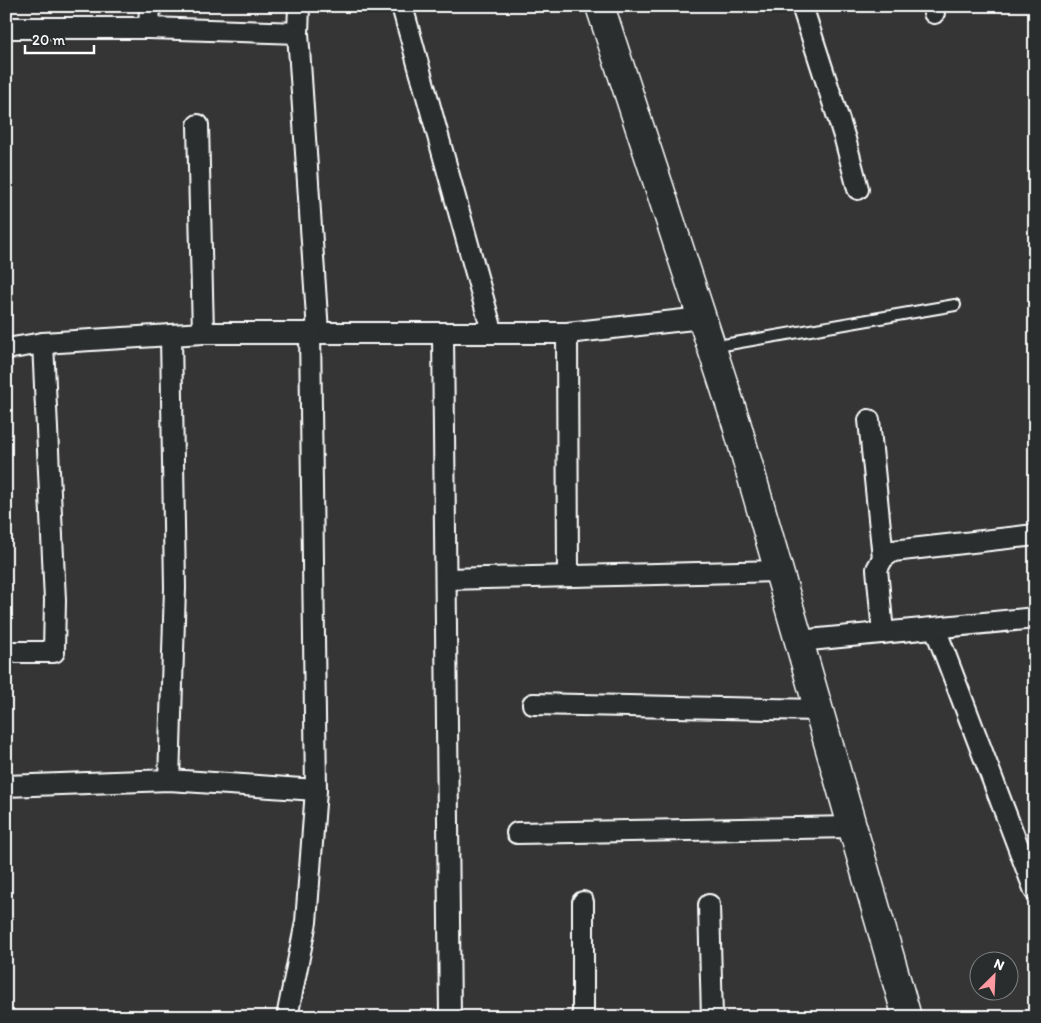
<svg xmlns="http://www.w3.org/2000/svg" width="1041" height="1023" viewBox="0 0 1041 1023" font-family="Itim,sans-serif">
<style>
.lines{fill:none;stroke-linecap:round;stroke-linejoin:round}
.lane-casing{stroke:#fff;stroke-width:14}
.street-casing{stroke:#fff;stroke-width:24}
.secondary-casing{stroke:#fff;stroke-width:31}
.lane{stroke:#2a2d2e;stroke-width:10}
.street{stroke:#2a2d2e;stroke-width:20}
.secondary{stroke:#2a2d2e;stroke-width:28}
</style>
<rect width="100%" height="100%" fill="#363535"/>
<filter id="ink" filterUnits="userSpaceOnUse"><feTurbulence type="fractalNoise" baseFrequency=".02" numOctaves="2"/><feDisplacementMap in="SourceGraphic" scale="10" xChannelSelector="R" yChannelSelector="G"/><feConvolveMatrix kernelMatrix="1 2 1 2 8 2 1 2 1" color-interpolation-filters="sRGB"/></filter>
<g filter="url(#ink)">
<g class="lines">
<!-- lane casing -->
<g class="lane-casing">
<polyline id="lane" points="712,347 955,305"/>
</g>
<!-- street casing -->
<g class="street-casing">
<g id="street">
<polyline points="150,6 149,28 298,33 299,6"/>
<polyline points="402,6 492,331"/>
<polyline points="802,6 845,139 858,189"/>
<polyline points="933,6 934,13"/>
<polyline points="6,28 149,28"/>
<polyline points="298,33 318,332"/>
<polyline points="198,125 203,333"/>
<polyline points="567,333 568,576"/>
<polyline points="443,334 450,1017"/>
<polyline points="6,349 43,343 203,333 567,333 702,318"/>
<polyline points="869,420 883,558"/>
<polyline points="446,579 779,571"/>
<polyline points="935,628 1035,891"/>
<polyline points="883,633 877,569 883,558 893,551 1035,535"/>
<polyline points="799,641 1035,618"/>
<polyline points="6,652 54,652 55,600 43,343"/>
<polyline points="533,704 819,710"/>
<polyline points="169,780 175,588 171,335"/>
<polyline points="6,786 169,780 316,790"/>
<polyline points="517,833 853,827"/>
<polyline points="583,902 583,1017"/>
<polyline points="709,905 712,1017"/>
<polyline points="287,1017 306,922 316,790 310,332"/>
</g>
</g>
<!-- secondary casing -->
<g class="secondary-casing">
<polyline id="secondary" points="600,6 736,422 907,1017"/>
</g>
<!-- lane -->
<use href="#lane" class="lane"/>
<!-- street -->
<use href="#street" class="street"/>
<!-- secondary -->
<use href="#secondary" class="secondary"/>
</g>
</g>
<!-- margin -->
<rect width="1041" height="1023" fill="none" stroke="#2a2d2e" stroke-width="25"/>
<rect x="12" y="12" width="1016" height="998" fill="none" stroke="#fff" stroke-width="2" filter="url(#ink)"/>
<!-- north arrow -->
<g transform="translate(994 976) rotate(24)"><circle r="24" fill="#2a2d2e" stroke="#7f8182"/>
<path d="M0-4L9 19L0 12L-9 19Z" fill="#ff9aa2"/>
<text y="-8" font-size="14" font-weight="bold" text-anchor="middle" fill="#ffffff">N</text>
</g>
<!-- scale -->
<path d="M25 45v8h69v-8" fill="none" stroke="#ffffff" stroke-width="2.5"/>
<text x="32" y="45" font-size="15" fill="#ffffff" stroke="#2a2d2e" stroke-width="4" paint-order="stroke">20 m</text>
</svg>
